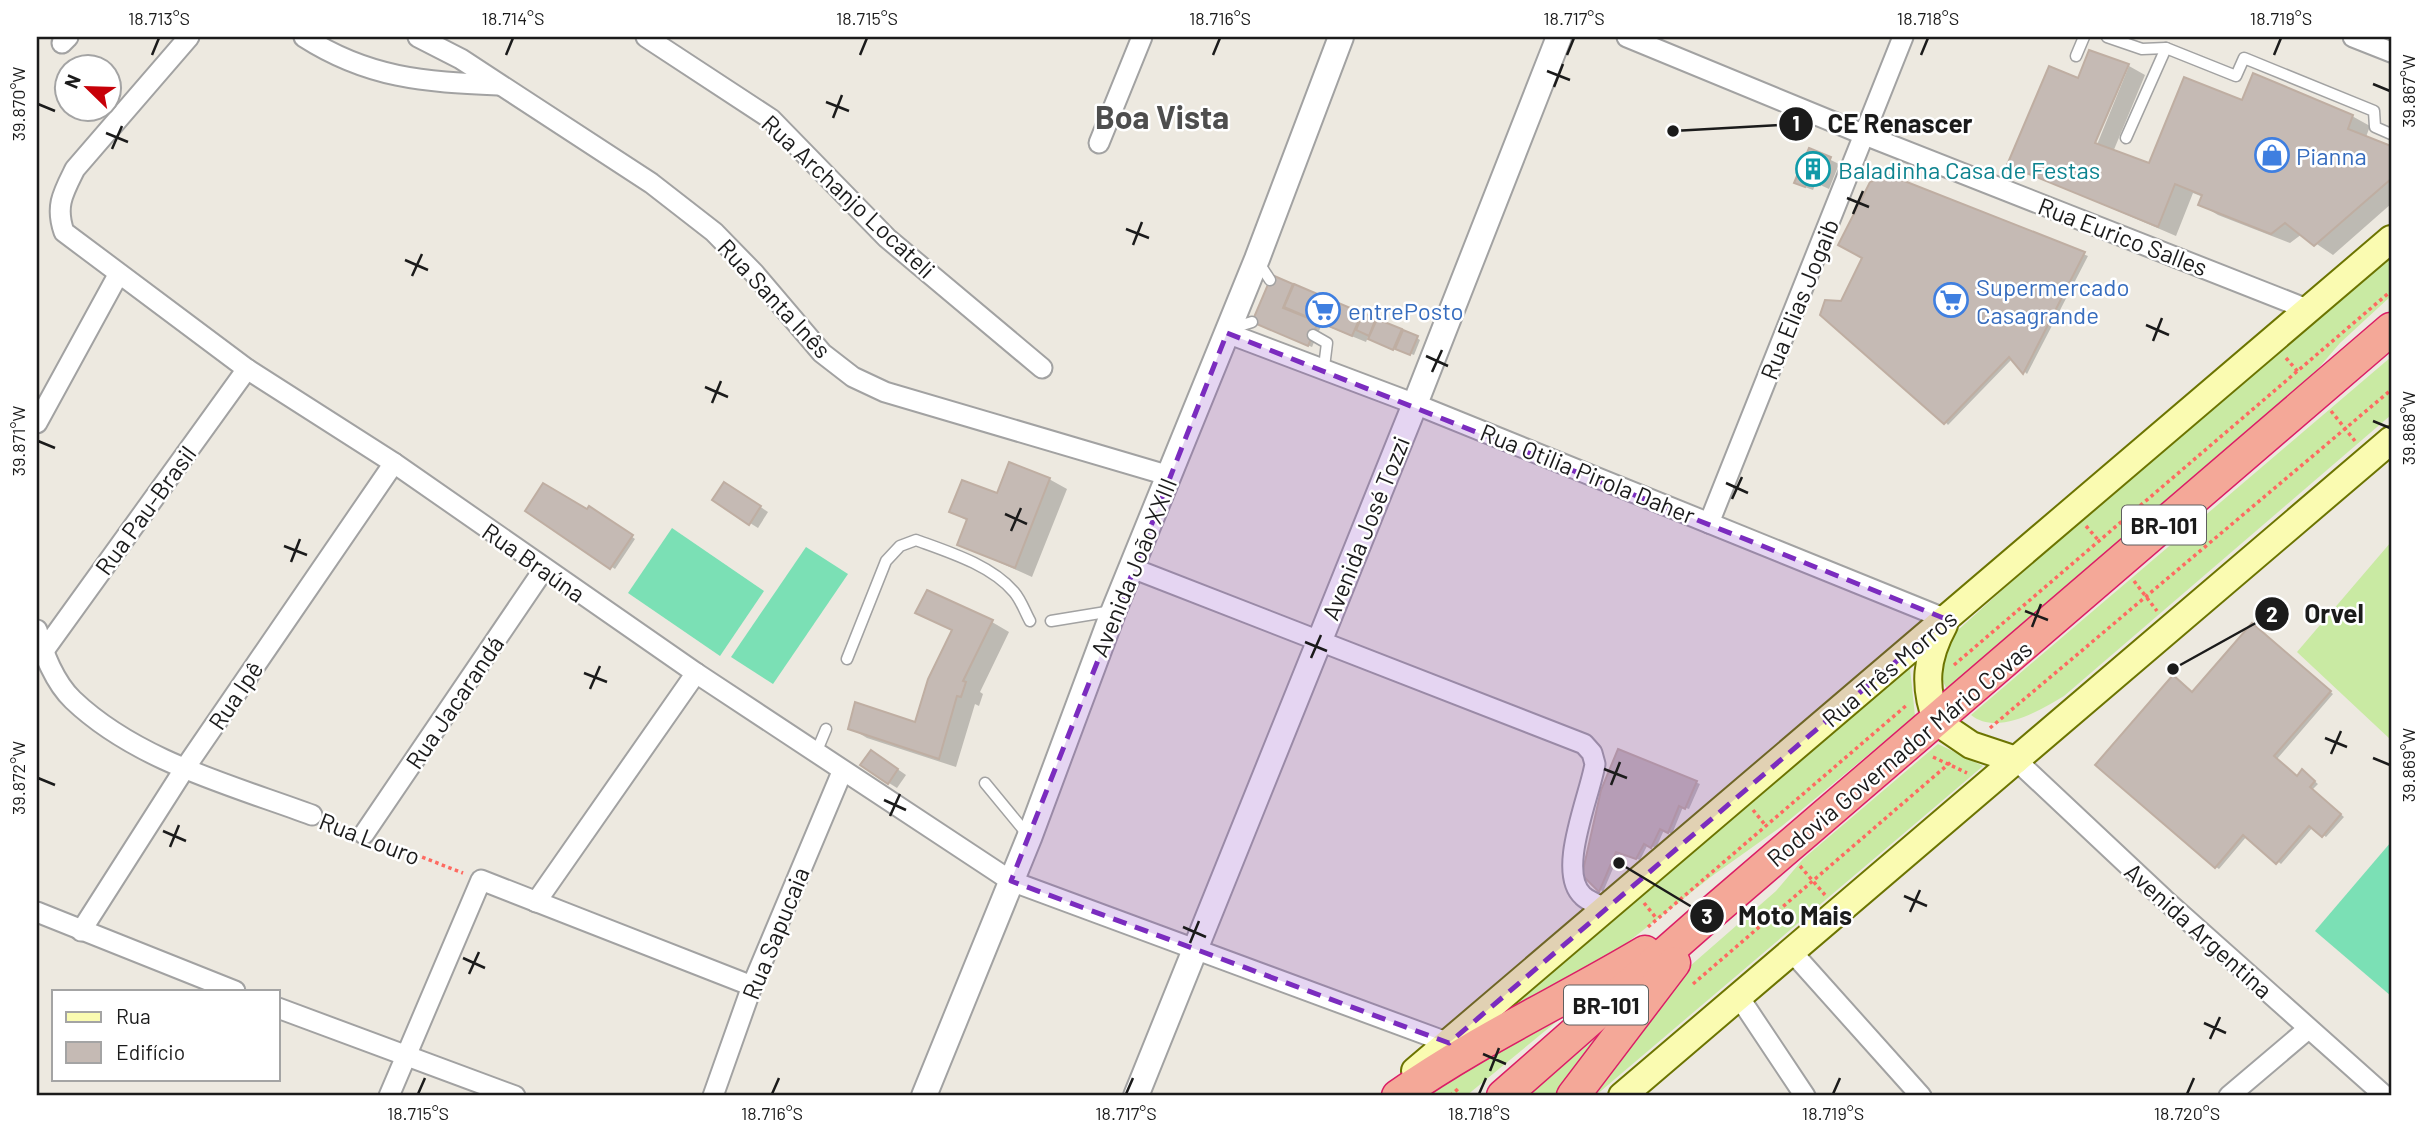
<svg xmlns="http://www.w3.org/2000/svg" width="2428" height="1133" viewBox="0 0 2428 1133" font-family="Barlow,sans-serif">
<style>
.grass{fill:#c9eaa3}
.pitch{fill:#7be0b5}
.shadow{fill:#0003;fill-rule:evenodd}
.building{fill:#c5bab4;stroke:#bfaea2;stroke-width:2}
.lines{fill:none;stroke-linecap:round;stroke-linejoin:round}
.service-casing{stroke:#a2a2a2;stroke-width:13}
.minor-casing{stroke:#a2a2a2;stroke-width:23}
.tertiary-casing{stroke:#a2a2a2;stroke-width:28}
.secondary-casing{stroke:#6c7401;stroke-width:30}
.trunk-casing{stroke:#db1e66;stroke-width:35}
.path{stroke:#fe6a61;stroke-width:3.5;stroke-dasharray:3.5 3.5;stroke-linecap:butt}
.service{stroke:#fff;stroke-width:10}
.minor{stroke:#fff;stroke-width:19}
.tertiary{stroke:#fff;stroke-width:24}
.secondary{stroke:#fafbb1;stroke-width:26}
.trunk{stroke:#f4a898;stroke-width:32}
.marked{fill:#7b2cbf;fill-opacity:0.2;stroke:#7b2cbf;stroke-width:5;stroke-dasharray:14 9;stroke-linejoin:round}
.ticks{fill:none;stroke:#1b1b1b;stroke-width:2.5}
.labels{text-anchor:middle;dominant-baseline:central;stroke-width:5;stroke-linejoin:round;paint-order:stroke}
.shield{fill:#fff;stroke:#5f5f5f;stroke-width:2}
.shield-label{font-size:23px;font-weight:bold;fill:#1b1b1b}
.shop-label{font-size:24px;fill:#366cbe;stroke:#fff;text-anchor:start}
.culture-label{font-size:24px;fill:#0d838f;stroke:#fff;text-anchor:start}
.street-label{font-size:24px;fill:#1b1b1b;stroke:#fff}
.district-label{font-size:32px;font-weight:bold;fill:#4e4e4e;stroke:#fff}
.leader{fill:none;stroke:#1b1b1b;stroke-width:2.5}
.callout-dot{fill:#1b1b1b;stroke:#fff;stroke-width:2.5}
.mark-label{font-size:21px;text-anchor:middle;font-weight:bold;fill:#fff}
.callout-label{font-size:26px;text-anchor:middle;font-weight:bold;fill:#1b1b1b;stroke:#fff;stroke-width:5;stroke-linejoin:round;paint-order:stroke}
.neatline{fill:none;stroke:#1b1b1b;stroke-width:2.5}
.ticks-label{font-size:18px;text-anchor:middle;fill:#1b1b1b}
</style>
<rect width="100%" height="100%" fill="#ede9e0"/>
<!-- grass -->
<g class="grass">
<polygon points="2391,249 2391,296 2340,343 2310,378 1948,692 1941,677 1947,640 2040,556 2073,521"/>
<path d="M2391 357V415L2064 696C2039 711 1997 736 1971 715Z"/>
<polygon points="2391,542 2391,740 2297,652"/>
<polygon points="1909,659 1915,716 1782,826 1712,876 1572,986 1450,1050"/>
<polygon points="1938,744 1983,766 1595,1096 1583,1096 1666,987 1776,891 1803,859"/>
<polygon points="1590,994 1466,1096 1411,1096"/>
<polygon points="1636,1004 1562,1096 1527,1096 1528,1096"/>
</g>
<!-- pitch -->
<g class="pitch">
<polygon points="672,528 764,591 720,656 628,593"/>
<polygon points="806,547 848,574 773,684 731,657"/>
<polygon points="2391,842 2391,996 2315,931"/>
</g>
<!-- shadow -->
<g class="shadow">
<polygon points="2090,52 2129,66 2126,66 2090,151 2094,152 2129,66 2145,75 2113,152 2149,165 2243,102 2352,116 2370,126 2366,137 2391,148 2391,204 2333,255 2302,234 2290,243 2218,215 2200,204 2203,197 2193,193 2176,236 2009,164 2079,81"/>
<polygon points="1810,150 1839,164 1829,189 1816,183 1813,190 1805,187"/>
<polygon points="1889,177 2088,256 2027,374 2012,359 1948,425 1842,303 1864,258"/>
<path d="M1273 277 1417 338 1420 340 1414 355 1368 337 1366 342 1322 324 1312 347 1258 324ZM1287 307 1297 313 1296 315 1286 311Z"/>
<polygon points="1049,479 1067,489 1032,577 959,544 968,521 951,512"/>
<polygon points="733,489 768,512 758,528 750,523"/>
<polygon points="527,510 593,510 635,539 615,569"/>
<polygon points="918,612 992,622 1009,632 980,692 983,694 979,706 975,704 956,767 867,738 850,728 917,724 953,631"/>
<polygon points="2256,627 2333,694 2277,759 2298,777 2306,774 2318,784 2312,790 2344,817 2326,837 2313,827 2281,864 2247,836 2219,869 2216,867 2193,694"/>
<polygon points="1619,751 1700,784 1689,809 1683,807 1672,834 1664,830 1656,848 1648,844 1640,860 1620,852 1603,892 1584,874"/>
<polygon points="880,757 906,775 897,788 889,783"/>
</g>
<!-- building -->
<g class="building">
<polygon points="2089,50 2129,64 2095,143 2149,163 2184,77 2242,100 2253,73 2353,115 2348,129 2391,146 2391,179 2314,246 2285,223 2271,234 2198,205 2202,195 2175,184 2158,227 2007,165 2049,66 2078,78"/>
<polygon points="1809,148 1831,157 1820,185 1807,180 1805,187 1794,183"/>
<polygon points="1889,175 2085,252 2023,374 2009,357 1944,424 1820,315 1825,300 1841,301 1862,258 1838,245 1870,182"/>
<polygon points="1272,275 1293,284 1283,308 1318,322 1308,346 1252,322"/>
<polygon points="1294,284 1362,313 1352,336 1284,307"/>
<polygon points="1363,313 1376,318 1369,336 1356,330"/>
<polygon points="1377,319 1402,329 1393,350 1368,339"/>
<polygon points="1403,330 1418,336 1410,355 1395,349"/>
<polygon points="1009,462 1050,478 1015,568 957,545 967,519 949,512 962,480 997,493"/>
<polygon points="724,482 761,506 749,525 712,500"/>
<polygon points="543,483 587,509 589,506 633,535 610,569 525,511"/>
<polygon points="927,590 993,620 963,681 966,682 961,697 957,696 939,759 848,729 855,702 915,722 928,679 952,630 915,613"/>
<polygon points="2252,623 2331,691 2274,756 2297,776 2302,769 2315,781 2310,787 2341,814 2322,837 2309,826 2276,864 2243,835 2215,868 2095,765 2173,675 2192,692"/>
<polygon points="1618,749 1697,781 1685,809 1679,806 1668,833 1660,829 1651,848 1644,844 1636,859 1616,852 1599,892 1582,875 1601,790"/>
<polygon points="871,750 898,769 888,784 860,765"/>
</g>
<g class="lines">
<!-- service casing -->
<g class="service-casing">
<g id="service">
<polyline points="2107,37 2142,49 2166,48 2236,76 2244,58 2374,111 2375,127 2391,134"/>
<polyline points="2076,56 2084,37"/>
<polyline points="2126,138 2166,48"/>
<polyline points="1259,263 1270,280"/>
<polyline points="1233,328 1252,322"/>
<polyline points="1313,335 1327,343 1324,367"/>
<polyline points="1051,621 1112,611"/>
<path d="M847 659 886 561 900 546 916 540C949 552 991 565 1014 592 1021 600 1025 612 1030 621"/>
<polyline points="816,753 826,729"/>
<polyline points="985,783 1027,834"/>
</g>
</g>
<!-- minor casing -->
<g class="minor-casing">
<g id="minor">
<path d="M189 37 75 169C63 193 55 206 64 232L247 369 394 463 696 673 1011 881 1449 1043"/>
<path d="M304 37C368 78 424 82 498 85"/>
<polyline points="418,37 461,59 651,183 714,232 754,273 822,353 853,377 885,392 1170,476"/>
<polyline points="646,37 771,119 887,238 1042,368"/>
<polyline points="1627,37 1865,135 2307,309"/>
<polyline points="2353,37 2391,52"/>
<polyline points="62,43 68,37"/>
<polyline points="1099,143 1142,37"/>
<polyline points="1227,333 1415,404 1946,619"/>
<polyline points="37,423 118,275"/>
<polyline points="1709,523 1903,37"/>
<path d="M1132 568 1584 744 1592 753 1595 764C1590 796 1556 872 1583 896 1589 902 1600 905 1607 909"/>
<path d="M37 630C43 653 55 683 73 700 137 761 231 785 312 815"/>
<polyline points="43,652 247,369"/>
<polyline points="2016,760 2164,899 2385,1096"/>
<polyline points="364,834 544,569"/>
<polyline points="536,902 696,673"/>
<polyline points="37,912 235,991"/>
<polyline points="81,931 185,768 394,463"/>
<polyline points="1792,952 1921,1096"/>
<polyline points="1739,997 1805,1096"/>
<polyline points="278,1008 515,1096"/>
<polyline points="389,1096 481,880 752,986"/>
<polyline points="713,1096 752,986 842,772"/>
<polyline points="2229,1096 2308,1029"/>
</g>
</g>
<!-- tertiary casing -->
<g class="tertiary-casing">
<g id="tertiary">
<polyline points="924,1096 1029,838 1114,610 1257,259 1341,37"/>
<polyline points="1136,1096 1415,404 1559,37"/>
</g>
</g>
<!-- secondary casing -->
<g class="secondary-casing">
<g id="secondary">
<path d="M1944 625C1926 658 1923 686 1937 722L1971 745 2016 760"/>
<polyline points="1415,1071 2391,239"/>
<polyline points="1622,1096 2391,440"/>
</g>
</g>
<!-- trunk casing -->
<g class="trunk-casing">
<g id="trunk">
<path d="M1398 1096C1476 1041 1563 1001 1645 952"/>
<polyline points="1503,1096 1710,914 2391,329"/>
<polyline points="1573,1096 1674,963"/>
</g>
</g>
<!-- path -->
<g class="path">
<polyline points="2286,358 2299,373"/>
<polyline points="2331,411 2355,441"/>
<polyline points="2086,526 2099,541"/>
<polyline points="2134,581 2157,611"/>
<polyline points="1954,665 2391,291"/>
<polyline points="1990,728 2391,390"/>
<polyline points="1933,757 1967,773"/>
<polyline points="1753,810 1766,826"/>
<polyline points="330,822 346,828"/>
<polyline points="383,842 463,873"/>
<polyline points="1800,866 1825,895"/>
<polyline points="1644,903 1657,919"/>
<polyline points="1648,927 1908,704"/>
<polyline points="1693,984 1952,761"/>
<polyline points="1450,1096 1459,1088"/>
</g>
<!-- service -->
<use href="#service" class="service"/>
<!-- minor -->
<use href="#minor" class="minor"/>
<!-- tertiary -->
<use href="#tertiary" class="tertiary"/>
<!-- secondary -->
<use href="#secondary" class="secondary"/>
<!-- trunk -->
<use href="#trunk" class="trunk"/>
</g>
<!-- marked area -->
<path class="marked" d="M1227 333 1946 619 1449 1043 1011 881Z"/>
<!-- ticks -->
<path class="ticks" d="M152 55 159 38M506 55 513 38M860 55 867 38M1213 55 1220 38M1567 55 1574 38M1921 55 1928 38M2274 55 2281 38M1547 71 1570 80M2373 84 2390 91M1554 87 1563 64M826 102 849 111M38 104 55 111M833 118 842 95M106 133 128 142M112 149 122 126M1847 198 1869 207M1853 214 1863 191M1126 229 1149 238M1133 245 1142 222M405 260 428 270M412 276 422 254M2146 325 2169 335M2153 341 2162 318M1426 356 1448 366M1432 372 1442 350M705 387 728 397M712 403 721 381M2373 421 2390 428M38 441 55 448M1726 483 1748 493M1732 499 1742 477M1005 514 1027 524M1011 531 1021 508M284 546 307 555M291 562 300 539M2025 611 2048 620M2032 627 2041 604M1305 642 1327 651M1311 658 1321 635M584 673 607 682M590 689 600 666M2325 738 2347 747M2331 754 2341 731M2373 758 2390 765M1604 769 1627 778M38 778 55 785M1611 785 1620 762M884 800 906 810M890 816 900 794M163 831 186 841M170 847 179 825M1904 896 1927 906M1910 912 1920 890M1183 927 1206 937M1190 943 1199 921M463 958 485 968M469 974 479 952M2204 1023 2226 1033M2210 1039 2220 1017M1483 1054 1506 1064M1490 1071 1499 1048M418 1094 425 1078M772 1094 779 1078M1126 1094 1133 1078M1479 1094 1486 1078M1833 1094 1840 1078M2187 1094 2194 1078"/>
<!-- icons -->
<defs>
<g id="shop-ring" transform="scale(1.75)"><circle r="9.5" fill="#fff" stroke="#3f7fe0" stroke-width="1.5"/><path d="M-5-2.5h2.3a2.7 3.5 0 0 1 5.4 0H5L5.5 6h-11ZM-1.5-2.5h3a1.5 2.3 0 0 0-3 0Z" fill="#3f7fe0"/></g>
<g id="building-ring" transform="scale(1.75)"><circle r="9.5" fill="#fff" stroke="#0f9aa8" stroke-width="1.5"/><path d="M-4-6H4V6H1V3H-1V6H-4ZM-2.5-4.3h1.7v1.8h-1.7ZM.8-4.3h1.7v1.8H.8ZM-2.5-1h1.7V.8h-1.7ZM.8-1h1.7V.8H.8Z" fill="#0f9aa8"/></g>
<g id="supermarket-ring" transform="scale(1.75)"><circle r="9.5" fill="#fff" stroke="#3f7fe0" stroke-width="1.5"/><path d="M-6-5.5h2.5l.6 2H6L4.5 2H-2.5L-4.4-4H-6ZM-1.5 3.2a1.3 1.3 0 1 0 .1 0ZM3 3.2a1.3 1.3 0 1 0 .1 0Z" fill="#3f7fe0"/></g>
</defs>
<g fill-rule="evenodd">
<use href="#shop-ring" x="2272" y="155"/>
<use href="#building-ring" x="1813" y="169"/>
<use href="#supermarket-ring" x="1951" y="300"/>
<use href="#supermarket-ring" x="1323" y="310"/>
</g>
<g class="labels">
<!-- shield labels -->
<g class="shield">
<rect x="2122" y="505.5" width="84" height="39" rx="5"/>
<rect x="1564" y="985.5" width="84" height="39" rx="5"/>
</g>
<g class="shield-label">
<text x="2164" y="525">BR-101</text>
<text x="1606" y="1005">BR-101</text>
</g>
<!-- shop labels -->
<g class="shop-label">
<text x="2296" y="155">Pianna</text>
<text x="1976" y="286">Supermercado<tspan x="1976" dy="28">Casagrande</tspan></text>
<text x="1348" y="310">entrePosto</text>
</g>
<!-- culture labels -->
<g class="culture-label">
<text x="1838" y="169">Baladinha Casa de Festas</text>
</g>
<!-- street labels -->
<g class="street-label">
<text transform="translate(849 196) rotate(43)">Rua Archanjo Locateli</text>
<text transform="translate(2123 236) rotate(21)">Rua Eurico Salles</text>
<text transform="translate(775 298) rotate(47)">Rua Santa Inês</text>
<text transform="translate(1799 299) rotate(-68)">Rua Elias Jogaib</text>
<text transform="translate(1588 473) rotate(22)">Rua Otilia Pirola Daher</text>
<text transform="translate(145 510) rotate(-54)">Rua Pau-Brasil</text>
<text transform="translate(1365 528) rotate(-68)">Avenida José Tozzi</text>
<text transform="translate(534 562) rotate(35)">Rua Braúna</text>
<text transform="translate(1133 567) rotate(-68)">Avenida João XXIII</text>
<text transform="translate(1889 668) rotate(-40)">Rua Três Morros</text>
<text transform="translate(235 695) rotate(-56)">Rua Ipê</text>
<text transform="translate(454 702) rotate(-56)">Rua Jacarandá</text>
<text transform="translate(1899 753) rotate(-40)">Rodovia Governador Mário Covas</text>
<text transform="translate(370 838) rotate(21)">Rua Louro</text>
<text transform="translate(2199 930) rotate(42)">Avenida Argentina</text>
<text transform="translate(775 933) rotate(-68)">Rua Sapucaia</text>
</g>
<!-- district labels -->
<g class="district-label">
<text x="1162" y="116">Boa Vista</text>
</g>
</g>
<!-- callouts -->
<path class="leader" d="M1673 131L1796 124M2173 669L2272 614M1619 863L1707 916"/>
<g class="callout-dot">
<circle cx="1673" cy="131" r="7"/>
<circle cx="2173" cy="669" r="7"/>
<circle cx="1619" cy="863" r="7"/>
<circle cx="1796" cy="124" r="18"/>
<circle cx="2272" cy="614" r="18"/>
<circle cx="1707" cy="916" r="18"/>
</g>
<g class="mark-label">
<text x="1796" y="131">1</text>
<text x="2272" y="622">2</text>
<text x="1707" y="924">3</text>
</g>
<g class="callout-label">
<text x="1900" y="133">CE Renascer</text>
<text x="2334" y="623">Orvel</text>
<text x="1795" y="925">Moto Mais</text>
</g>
<!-- border -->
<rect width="2428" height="1133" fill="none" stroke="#ffffff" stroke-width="77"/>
<!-- legend -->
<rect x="52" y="990" width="228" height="91" fill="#ffffff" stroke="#a4a4a4" stroke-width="2"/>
<rect x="66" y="1012" width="35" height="10" fill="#fafbb1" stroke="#a4a4a4" stroke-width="2"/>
<text x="116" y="1024" font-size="21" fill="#1b1b1b">Rua</text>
<rect x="66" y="1042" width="35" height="21" fill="#c5bab4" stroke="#a4a4a4" stroke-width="2"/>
<text x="116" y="1060" font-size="21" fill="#1b1b1b">Edifício</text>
<!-- north arrow -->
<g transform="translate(88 88) rotate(293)"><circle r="33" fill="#ffffff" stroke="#a4a4a4" stroke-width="2"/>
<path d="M0-5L12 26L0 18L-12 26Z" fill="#c70008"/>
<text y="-10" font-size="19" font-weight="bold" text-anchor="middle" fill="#1b1b1b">N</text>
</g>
<rect x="38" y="38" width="2352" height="1056" class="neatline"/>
<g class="ticks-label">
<text x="159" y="25">18.713°S</text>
<text x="513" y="25">18.714°S</text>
<text x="867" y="25">18.715°S</text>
<text x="1220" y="25">18.716°S</text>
<text x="1574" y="25">18.717°S</text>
<text x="1928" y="25">18.718°S</text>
<text x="2281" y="25">18.719°S</text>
<text transform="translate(2409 91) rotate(-90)" y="6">39.867°W</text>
<text transform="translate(19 104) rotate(-90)" y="6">39.870°W</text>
<text transform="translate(2409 428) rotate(-90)" y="6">39.868°W</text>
<text transform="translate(19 441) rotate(-90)" y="6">39.871°W</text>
<text transform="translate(2409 765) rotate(-90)" y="6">39.869°W</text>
<text transform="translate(19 778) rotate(-90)" y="6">39.872°W</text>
<text x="418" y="1120">18.715°S</text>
<text x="772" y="1120">18.716°S</text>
<text x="1126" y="1120">18.717°S</text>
<text x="1479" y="1120">18.718°S</text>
<text x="1833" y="1120">18.719°S</text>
<text x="2187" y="1120">18.720°S</text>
</g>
</svg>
